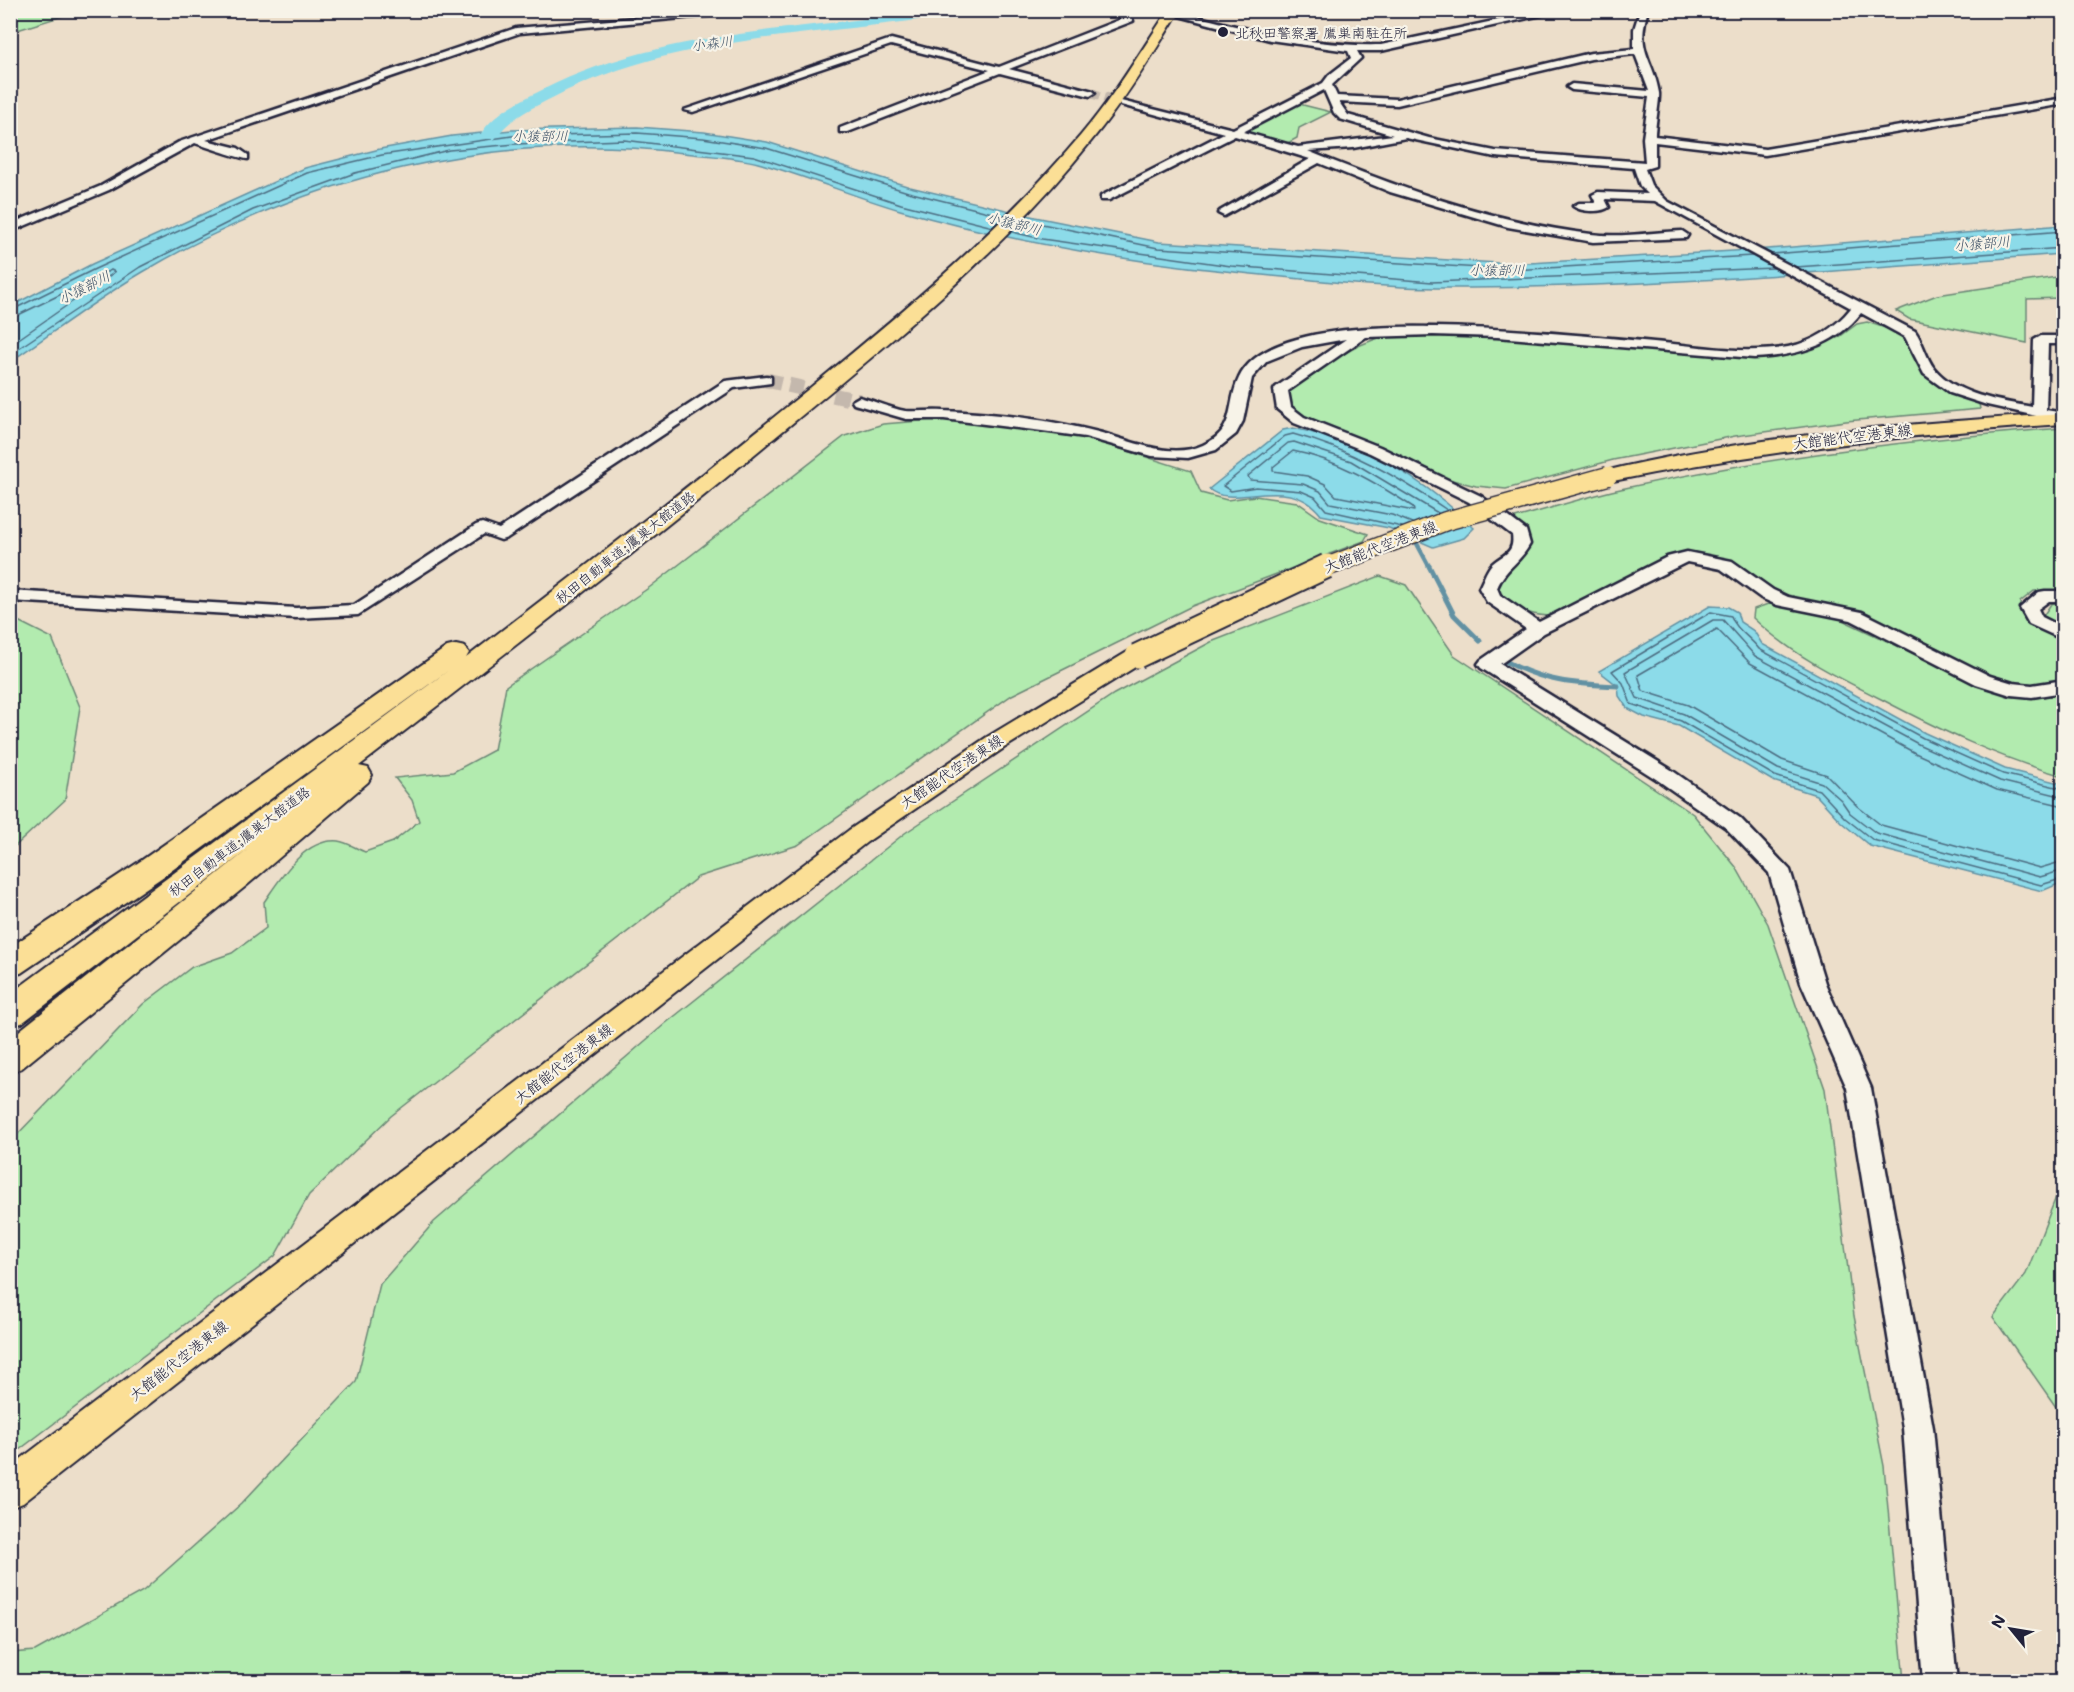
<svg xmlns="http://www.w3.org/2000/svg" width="2074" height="1692" viewBox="0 0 2074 1692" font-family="Mali,'Klee One',sans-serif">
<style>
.green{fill:#b2ebaf;stroke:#6a8675;stroke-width:1.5}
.water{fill:#8cdbe9;stroke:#6291a3;stroke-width:1.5}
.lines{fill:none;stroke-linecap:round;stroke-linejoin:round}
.shore{stroke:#4c6c81;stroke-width:1.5}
.stream-far1{stroke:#6291a3;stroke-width:4.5}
.stream{stroke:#6291a3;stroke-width:5}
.river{fill:#8cdbe9;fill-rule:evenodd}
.minor-tunnel-far1{stroke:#c4b8ad;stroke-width:10;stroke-dasharray:10 4.5;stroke-linecap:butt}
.minor-tunnel{stroke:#c4b8ad;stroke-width:15;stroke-dasharray:15 8;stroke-linecap:butt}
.minor-casing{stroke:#22223b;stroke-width:5}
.major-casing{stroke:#22223b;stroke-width:4}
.highway-casing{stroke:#22223b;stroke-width:4}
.minor{fill:#f7f3e8;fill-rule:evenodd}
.major{fill:#fbdf96;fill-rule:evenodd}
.highway{fill:#fbdf96;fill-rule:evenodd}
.major-bridge-far1-casing{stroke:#22223b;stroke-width:21;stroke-linecap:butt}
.major-bridge-casing{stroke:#22223b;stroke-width:27;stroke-linecap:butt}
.highway-bridge-casing{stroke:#22223b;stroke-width:16;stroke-linecap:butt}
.major-bridge-far1{stroke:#fbdf96;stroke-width:18}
.major-bridge{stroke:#fbdf96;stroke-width:23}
.highway-bridge{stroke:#fbdf96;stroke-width:14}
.poi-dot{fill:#22223b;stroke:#f7f3e8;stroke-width:2}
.labels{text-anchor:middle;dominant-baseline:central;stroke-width:4.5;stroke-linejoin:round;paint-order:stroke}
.far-poi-label{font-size:14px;fill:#22223b;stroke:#f7f3e8;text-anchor:start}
.far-water-label{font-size:14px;font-style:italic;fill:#3c5066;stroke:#f7f3e8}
.far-street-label{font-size:14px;fill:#22223b;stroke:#f7f3e8}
.street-label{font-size:15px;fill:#22223b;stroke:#f7f3e8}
</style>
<rect width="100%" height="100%" fill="#ecdeca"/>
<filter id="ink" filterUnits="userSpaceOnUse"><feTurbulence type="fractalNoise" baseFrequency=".0167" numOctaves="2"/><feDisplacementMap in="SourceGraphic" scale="12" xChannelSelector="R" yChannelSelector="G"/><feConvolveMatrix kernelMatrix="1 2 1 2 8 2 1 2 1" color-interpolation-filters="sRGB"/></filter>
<g filter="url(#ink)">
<!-- green -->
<g class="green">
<polygon points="11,10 79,10 79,11 11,32"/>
<polygon points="1295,103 1331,112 1299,128 1297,138 1286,144 1237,132"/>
<polygon points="2063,276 2063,298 2027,299 2027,343 1909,319 1896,311 1937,295"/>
<polygon points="1867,322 1895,331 1911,346 1921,370 1933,383 1979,404 1980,409 1846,421 1735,436 1613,460 1506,489 1476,486 1448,479 1373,443 1305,419 1289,408 1287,392 1299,378 1358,346 1378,338 1409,335 1534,340 1674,350 1725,357 1772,356 1808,349 1839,337 1857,324"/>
<path d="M945 419 1022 425 1077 435 1191 471 1201 493 1227 500 1255 496 1297 502 1320 518 1368 534 1364 541 1192 606 1012 695 798 845 698 877 391 1116 309 1195 275 1256 11 1456V1141L143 1004 192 967 232 953 266 928 264 902C280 879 304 838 338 841 347 842 357 849 365 852L393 842 419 821 412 800 395 778 453 772 494 750 506 686 650 587 845 436 883 424Z"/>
<path d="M2063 428V591H2034L2020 602 2022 615 2036 628 2063 639V681L2024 687 2003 683 1856 613 1786 598 1770 591 1728 562 1703 555 1682 554 1549 616C1528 615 1515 609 1499 596 1498 572 1505 576 1518 561 1522 556 1525 549 1528 544L1515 518C1549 509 1582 498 1616 490 1764 457 1913 439 2063 428Z"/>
<polygon points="1380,576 1406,585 1454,655 1693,814 1736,867 1768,924 1825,1089 1854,1316 1884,1466 1904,1681 11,1681 11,1653 35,1651 143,1591 241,1504 356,1382 380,1284 434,1222 666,1023 905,833 1114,694 1211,642"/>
<polygon points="2063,601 2063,631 2048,623 2043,616 2051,604"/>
<path d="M1768 604 1796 606 1836 617 1980 685 2034 698 2063 694V776C1999 758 1940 730 1881 699 1835 676 1791 654 1753 618L1754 609Z"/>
<polygon points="16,620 52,638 80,707 65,800 11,850 10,621"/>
<polygon points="2063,1017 2063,1417 1993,1317 2026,1274 2063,1179"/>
</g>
<!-- water -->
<g class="water">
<path d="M637 127 704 132 767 142 910 187 1035 217 1159 242 1514 264 1767 249 2063 225V254C1855 269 1645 289 1436 288 1372 287 1299 279 1234 272 1122 261 1008 241 900 210 852 196 806 176 758 163 734 157 708 156 684 153 496 129 306 176 143 272 97 299 54 332 11 361V306L92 264 305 168 380 149 452 136 512 130Z"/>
<path d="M1293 428C1361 442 1425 479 1474 528L1464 538 1433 547 1389 528 1321 515C1288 472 1233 511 1209 489L1283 430Z"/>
<polygon points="1710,606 1728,607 1737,612 1740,622 1754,631 1762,644 1925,733 2005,769 2063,784 2063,882 2042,891 1870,846 1841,822 1816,795 1773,781 1679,726 1644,717 1627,708 1619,696 1618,686 1599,671"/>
</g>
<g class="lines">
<!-- shore -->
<g class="shore">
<polyline points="1023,220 1158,248 1513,270 1752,256"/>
<polyline points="1012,232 1042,239 1231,266 1432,282 1774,268"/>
<polyline points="1772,254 2064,231"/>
<polyline points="1796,267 2064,248"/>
<polyline points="10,311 95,269 307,173 382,155 512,136 637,133 703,138 766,148 908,192 1004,216"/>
<polyline points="10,319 111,270 115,272 10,345"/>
<polyline points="10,354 140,267 253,210 355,173 449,150 516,144 624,140 754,156 901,204 993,227"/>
<path d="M1293 451C1338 460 1375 482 1413 507L1414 511 1336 496 1325 484 1307 476 1273 471V467Z"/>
<polyline points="1412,523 1392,515 1330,503 1320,491 1303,484 1250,480 1248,476 1288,443 1294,442 1351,461 1438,513"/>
<path d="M1402 527 1326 510 1315 497 1301 491 1256 487 1231 491 1223 486 1285 436 1293 434C1350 449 1398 477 1447 510"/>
<path d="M2064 789 2003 774 1923 738 1759 649C1750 637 1736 630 1731 616L1711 612 1612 671 1623 683 1631 704 1681 721 1775 776 1819 790 1845 818 1873 840 2041 885 2064 878"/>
<polyline points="2064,797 2000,781 1920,745 1755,656 1723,620 1713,620 1625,672 1637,698 1684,714 1778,769 1822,783 1841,800 1850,813 1876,833 2040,877 2064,870"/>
<polyline points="2064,806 1997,790 1915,753 1750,663 1717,629 1638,675 1643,691 1688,705 1782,760 1827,775 1857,806 1881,825 2040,868 2064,861"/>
</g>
<!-- stream-far1 -->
<polyline class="stream-far1" points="1414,538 1430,568"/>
<!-- stream -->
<g class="stream">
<polyline points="1429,566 1454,615 1480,641"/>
<path d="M1503 660C1543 682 1573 684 1618 686"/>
</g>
<!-- river -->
<path class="river" d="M926 10H963L956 14C821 37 678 33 554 97 532 108 509 118 495 139H483L480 135C495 112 518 102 542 90 662 29 796 32 926 10Z"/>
<!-- minor-tunnel-far1 -->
<polyline class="minor-tunnel-far1" points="1090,93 1125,103"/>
<!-- minor-tunnel -->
<polyline class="minor-tunnel" points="766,380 859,401"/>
<!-- minor casing -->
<g class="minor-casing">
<g id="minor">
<path d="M728 10H770L520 33 206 140 238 148 248 155V159C245 160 204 146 195 143L109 190 10 232V224L101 186 179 142 516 28Z"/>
<polygon points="1121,10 1129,10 1133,21 1009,69 1093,91 1095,93 1090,96 1000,73 848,132 840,132 840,128 990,70 891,45 693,112 684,110 891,39 999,67 1124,18"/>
<path d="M1156 10H1172C1242 28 1309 47 1381 45L1545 10H1564L1381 51H1357L1361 58 1332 85 1337 96 1397 99 1591 53 1634 49V29L1640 10H1648C1635 52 1653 57 1659 93 1660 99 1655 125 1655 136L1765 149 2064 98V104L1765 155 1655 142V166L1645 169 1651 185 1667 201 1915 331C1923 342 1926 358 1934 368 1956 395 2000 401 2032 407L2034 340 2041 336H2064V344H2048L2046 410 2064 413V422L1987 405 1950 393 1924 374 1905 337 1861 313C1834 347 1795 356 1754 358L1497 337 1433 335 1366 337 1288 391 1291 407 1304 417 1380 447 1481 496 1526 530 1530 544C1519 564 1506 567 1497 588L1500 595 1539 622 1667 557 1687 552 1732 561 1773 590 1788 597 1862 612 1990 676 2013 683 2032 685 2064 680V692L2032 697 2011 695 1976 684 1851 620 1777 605 1761 598 1721 569 1687 562 1544 633 1500 664 1670 769 1740 818 1790 870 1825 983 1871 1088 1933 1428 1957 1682H1923L1903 1428 1847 1088 1801 983 1769 873 1726 828 1656 779 1481 668 1478 664 1481 660 1526 629 1487 602 1479 588C1483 581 1486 571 1491 565 1502 554 1515 554 1512 535L1469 502 1370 453 1294 423 1277 409 1274 390 1276 387 1346 339 1302 347 1267 361 1252 378 1243 421 1236 434 1216 450 1188 458 1152 456 1085 437 1042 431 944 419H906L854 404 852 401 859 397C875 401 889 408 905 411 918 412 930 410 943 411 994 413 1048 419 1098 432 1130 440 1170 460 1203 445 1237 430 1226 405 1239 378 1262 326 1384 326 1434 327 1507 328 1581 335 1654 342 1699 346 1744 355 1788 347 1813 342 1835 328 1851 308L1655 201 1605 199 1609 207C1601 213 1581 212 1573 206L1579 203H1596L1592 195 1598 192 1648 194 1640 186 1634 168 1495 157 1406 138 1353 148 1308 151C1397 187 1492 222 1591 234 1620 238 1653 232 1682 231L1688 235 1686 238 1593 242 1508 227 1390 192 1319 163 1224 216 1218 213 1220 211 1310 159 1235 136 1109 200H1101V196L1224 133 1121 105V101L1233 129 1323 83 1329 75 1351 58 1348 51 1270 40ZM1635 54 1649 91 1572 84 1567 87 1572 90 1649 97 1643 138 1645 162 1495 151 1429 138 1348 115 1339 102 1397 105 1591 59ZM1324 90 1334 113 1340 119 1393 135 1298 147 1243 132Z"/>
<polygon points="766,376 771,377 771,383 734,388 507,538 501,540 484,534 358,615 296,618 10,601 10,591 296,608 354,605 476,525 482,523 499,529 725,381"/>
<polygon points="2045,591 2064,591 2064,601 2049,601 2038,609 2042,617 2064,628 2064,640 2029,624 2020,608 2039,592"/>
</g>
</g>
<!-- major casing -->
<g class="major-casing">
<g id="major">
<path d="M2064 414V424C1910 434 1759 451 1608 482L1599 476 1601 472C1751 435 1910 423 2064 414Z"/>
<polygon points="1137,649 1145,651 1148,656 1145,661 1004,748 867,842 23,1503 10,1508 10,1467 849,830 987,737 1129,651"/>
</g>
</g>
<!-- highway casing -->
<g class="highway-casing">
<path id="highway" d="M1171 11 1177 15C1151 58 1124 101 1092 140 1001 254 885 347 773 439 638 551 499 659 359 766L368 768 372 775 368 782 246 886 22 1068 10 1072V1038L249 849 22 1023 10 1026V994L449 670 164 876 21 973 10 976V947L142 860 447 647 456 645 465 647 469 653 466 658C582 569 698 480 811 387 906 309 1002 229 1081 135 1114 96 1139 54 1167 12Z"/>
</g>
<!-- minor -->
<use href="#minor" class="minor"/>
<!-- major -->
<use href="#major" class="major"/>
<!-- highway -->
<use href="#highway" class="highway"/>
<!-- major-bridge-far1 casing -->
<g class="major-bridge-far1-casing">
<polyline id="major-bridge-far1" points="1324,568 1446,521 1608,476"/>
</g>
<!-- major-bridge casing -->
<g class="major-bridge-casing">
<polyline id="major-bridge" points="1137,656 1327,566"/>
</g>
<!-- highway-bridge casing -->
<g class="highway-bridge-casing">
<polyline id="highway-bridge" points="1171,15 1173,10"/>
</g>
<!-- major-bridge-far1 -->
<use href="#major-bridge-far1" class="major-bridge-far1"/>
<!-- major-bridge -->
<use href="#major-bridge" class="major-bridge"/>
<!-- highway-bridge -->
<use href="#highway-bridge" class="highway-bridge"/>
</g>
</g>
<!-- markers -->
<circle class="poi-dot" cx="1223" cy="32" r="6"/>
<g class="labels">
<!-- far-poi labels -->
<g class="far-poi-label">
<text x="1235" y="32">北秋田警察署 鷹巣南駐在所</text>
</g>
<!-- far-water labels -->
<g class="far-water-label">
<text transform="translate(712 43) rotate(-7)">小森川</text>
<text x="540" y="135">小猿部川</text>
<text transform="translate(1014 223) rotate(14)">小猿部川</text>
<text transform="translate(1982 243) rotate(-5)">小猿部川</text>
<text x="1497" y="269">小猿部川</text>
<text transform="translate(84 287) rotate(-27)">小猿部川</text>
</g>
<!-- far-street labels -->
<g class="far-street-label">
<text transform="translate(625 547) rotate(-38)">秋田自動車道;鷹巣大館道路</text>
<text transform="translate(239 841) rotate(-37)">秋田自動車道;鷹巣大館道路</text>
</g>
<!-- street labels -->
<g class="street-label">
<text transform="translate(1852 436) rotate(-7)">大館能代空港東線</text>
<text transform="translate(1380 546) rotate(-21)">大館能代空港東線</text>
<text transform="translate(951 771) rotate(-34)">大館能代空港東線</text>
<text transform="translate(563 1063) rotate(-38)">大館能代空港東線</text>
<text transform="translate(178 1360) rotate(-38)">大館能代空港東線</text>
</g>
</g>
<!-- margin -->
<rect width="2074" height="1692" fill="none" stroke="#f7f3e8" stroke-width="36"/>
<rect x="18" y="18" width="2038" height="1656" fill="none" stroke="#22223b" stroke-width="2" filter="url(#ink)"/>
<!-- north arrow -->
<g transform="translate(2011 1629) rotate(300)" stroke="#f7f3e8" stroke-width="4.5" paint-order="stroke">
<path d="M0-4.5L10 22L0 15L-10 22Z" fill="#22223b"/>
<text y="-9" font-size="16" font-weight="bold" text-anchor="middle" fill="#22223b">N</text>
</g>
</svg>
